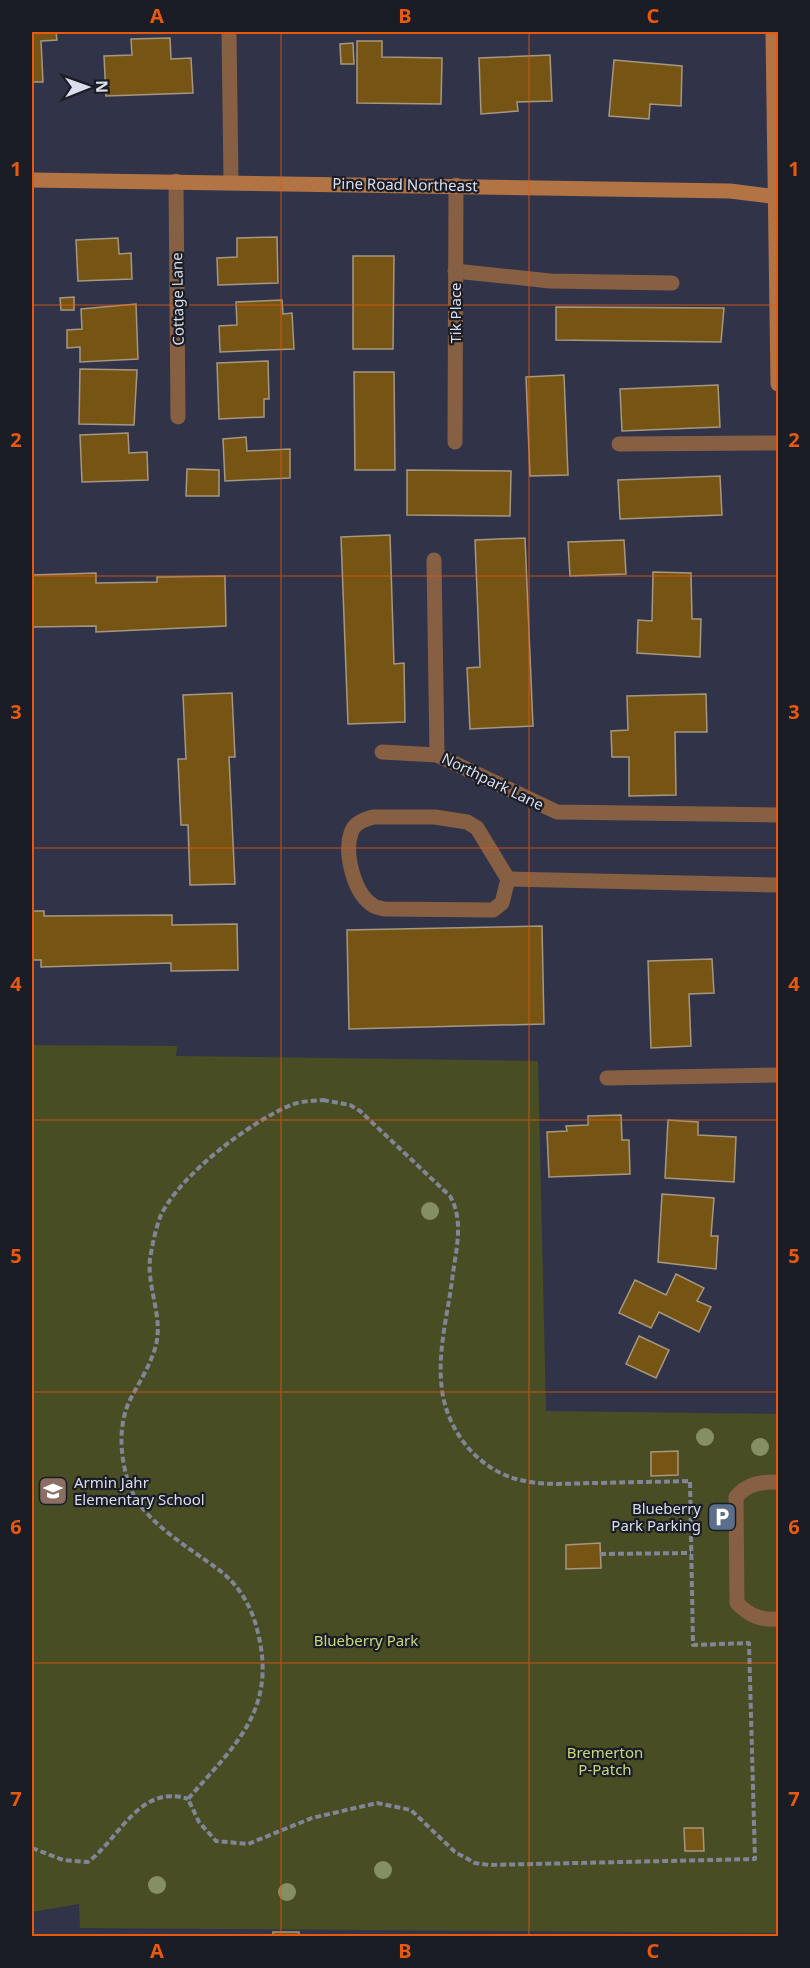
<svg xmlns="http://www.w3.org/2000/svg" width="810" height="1968" viewBox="0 0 810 1968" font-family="'Noto Sans',sans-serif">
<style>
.green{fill:#484d24}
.building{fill:#765514;stroke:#a69780;stroke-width:1.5}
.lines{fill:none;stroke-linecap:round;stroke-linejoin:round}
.path{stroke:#828596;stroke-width:4;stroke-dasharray:6 3;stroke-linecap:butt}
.lane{stroke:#875f42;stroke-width:15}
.street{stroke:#875f42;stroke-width:15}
.secondary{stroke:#b27444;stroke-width:15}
.tree{fill:#868e64}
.grid{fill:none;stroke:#e8590c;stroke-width:1.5;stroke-opacity:0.55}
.labels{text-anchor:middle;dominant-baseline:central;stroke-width:4.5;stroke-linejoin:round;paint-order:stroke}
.street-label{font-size:15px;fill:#dbdeeb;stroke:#1b1d26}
.poi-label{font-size:15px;fill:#dbdeeb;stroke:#1b1d26;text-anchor:start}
.park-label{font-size:15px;fill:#ccd87a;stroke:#1b1d26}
.neatline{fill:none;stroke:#e8590c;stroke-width:2}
.grid-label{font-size:20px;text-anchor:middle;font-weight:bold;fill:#e8590c}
</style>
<rect width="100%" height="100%" fill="#313449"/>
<!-- green -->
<polygon class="green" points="32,1045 177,1046 176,1056 538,1061 546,1411 778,1414 778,1933 80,1928 79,1904 32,1912"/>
<!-- building -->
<g class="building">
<polygon points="32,32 56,32 57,40 41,41 43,82 32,82"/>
<polygon points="170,38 171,59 191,58 193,93 106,96 104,56 132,55 131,39"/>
<polygon points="357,41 382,41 382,57 442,58 441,104 357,103"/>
<polygon points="353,43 354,64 341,64 340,44"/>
<polygon points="550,55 552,101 517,102 518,111 481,114 479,58"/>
<polygon points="614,60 682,66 681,106 650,104 649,119 609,116"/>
<polygon points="277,237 278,283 218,285 217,258 237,257 237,238"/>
<polygon points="118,238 119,254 131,253 132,279 78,281 76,240"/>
<polygon points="353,256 394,256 393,349 353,349"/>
<polygon points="74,297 74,310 61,310 60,298"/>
<polygon points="282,300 283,314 292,313 294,349 220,352 219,326 237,325 236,302"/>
<polygon points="136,304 138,359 80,362 80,347 67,348 67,330 82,329 81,309"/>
<polygon points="556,307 724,308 721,342 556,340"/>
<polygon points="268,361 269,399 264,399 264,417 219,419 217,363"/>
<polygon points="80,369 137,370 134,425 79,424"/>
<polygon points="354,372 394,372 395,470 355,470"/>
<polygon points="564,375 568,475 530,476 526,377"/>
<polygon points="718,385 720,427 622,431 620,389"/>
<polygon points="128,433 129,453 147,452 148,480 82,482 80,435"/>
<polygon points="246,437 247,451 290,449 290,478 225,481 223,439"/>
<polygon points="187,469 219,470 219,496 186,496"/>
<polygon points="407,470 511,471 510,516 407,515"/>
<polygon points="720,476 722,515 620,519 618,480"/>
<polygon points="390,535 394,664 404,663 405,722 348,724 341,537"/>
<polygon points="525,538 533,726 470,729 467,668 480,667 475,540"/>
<polygon points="624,540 626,574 570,576 568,542"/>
<polygon points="653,572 691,573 692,619 701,619 700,657 637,653 638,620 652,621"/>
<polygon points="96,573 96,583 157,582 157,577 225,576 226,626 96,632 96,626 32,627 32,575"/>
<polygon points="232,693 235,757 229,757 235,884 190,885 188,825 181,825 178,759 186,759 183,695"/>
<polygon points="706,694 707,732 675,732 676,795 629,796 629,757 612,757 611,731 628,730 627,696"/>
<polygon points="32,911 44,911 44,916 172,915 172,925 237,924 238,970 171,971 171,963 41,967 41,960 32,960"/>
<polygon points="542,926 544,1024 349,1029 347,930"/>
<polygon points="712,959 714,993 689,994 691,1046 651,1048 648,961"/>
<polygon points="621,1115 622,1140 629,1140 630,1174 549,1177 547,1132 567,1131 566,1126 588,1125 588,1116"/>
<polygon points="668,1120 698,1122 698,1135 736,1137 734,1182 665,1178"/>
<polygon points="662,1194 714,1198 711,1236 718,1236 716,1269 658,1262"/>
<polygon points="676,1274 704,1288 697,1301 711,1307 699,1332 659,1312 651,1328 619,1313 635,1280 666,1295"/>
<polygon points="639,1336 669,1350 656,1378 626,1364"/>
<polygon points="678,1451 678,1475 651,1476 651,1452"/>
<polygon points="600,1543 601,1568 566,1569 566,1545"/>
<polygon points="684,1828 703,1828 704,1851 685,1851"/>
<rect x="273" y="1932" width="26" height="4"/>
<rect x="449" y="1935" width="34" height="1"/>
</g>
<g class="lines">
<!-- path -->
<g class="path">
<path d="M323 1100 350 1105 360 1111 450 1196C465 1222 455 1253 452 1281 447 1317 437 1354 442 1390 448 1434 481 1473 525 1481 549 1486 574 1483 598 1483 629 1482 659 1482 690 1481L693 1645 749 1643 755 1859 489 1865 475 1863 455 1852 411 1810 377 1803 312 1818 248 1844 216 1841 199 1822 188 1799C235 1745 277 1710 258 1633 252 1606 238 1583 215 1567 189 1548 141 1519 130 1487 120 1460 117 1424 131 1398 140 1381 151 1364 156 1345 163 1316 147 1288 150 1259 152 1246 156 1227 161 1215 181 1174 250 1122 291 1105 300 1101 313 1101 323 1100Z"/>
<polyline points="600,1554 691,1553"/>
<path d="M32 1848 63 1860 88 1862C120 1838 140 1783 188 1799"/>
</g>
<!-- lane -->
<g class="lane">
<polyline points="229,32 231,181"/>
<polyline points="455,271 550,281 672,283"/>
<polyline points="619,444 778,443"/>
<polyline points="382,752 437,755"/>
<path d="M373 817H435L467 822 477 828 508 879 502 903 493 910 384 909C380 908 374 907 371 904 354 892 344 853 351 833 354 823 363 820 373 817Z"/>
<polyline points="508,879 778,885"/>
<polyline points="607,1078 778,1075"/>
<path d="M778 1482C761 1482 748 1483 736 1497L737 1603C750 1616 760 1620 778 1619"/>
</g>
<!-- street -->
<g class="street">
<polyline points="176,181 178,417"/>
<polyline points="455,442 456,185"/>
<polyline points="434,560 437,755 557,812 778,815"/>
</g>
<!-- secondary -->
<g class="secondary">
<polyline points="773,32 778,384"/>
<polyline points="32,180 730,191 778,197"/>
</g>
</g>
<!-- trees -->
<g class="tree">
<circle cx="430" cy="1211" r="9"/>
<circle cx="705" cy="1437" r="9"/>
<circle cx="760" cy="1447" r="9"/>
<circle cx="383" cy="1870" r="9"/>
<circle cx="157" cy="1885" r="9"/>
<circle cx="287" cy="1892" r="9"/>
</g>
<!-- grid -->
<path class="grid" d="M281 32V1936M529 32V1936M32 305H778M32 576H778M32 848H778M32 1120H778M32 1392H778M32 1663H778"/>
<!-- icons -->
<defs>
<g id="school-square" transform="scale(1.5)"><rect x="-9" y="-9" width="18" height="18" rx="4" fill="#8d6e63" stroke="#1b1d26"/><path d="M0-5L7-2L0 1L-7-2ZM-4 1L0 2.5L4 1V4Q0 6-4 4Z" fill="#fff"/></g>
<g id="parking-square" transform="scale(1.5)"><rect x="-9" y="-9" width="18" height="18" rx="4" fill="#5c6f8a" stroke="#1b1d26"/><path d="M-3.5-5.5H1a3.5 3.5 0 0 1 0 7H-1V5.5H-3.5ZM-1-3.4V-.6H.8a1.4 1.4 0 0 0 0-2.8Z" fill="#fff"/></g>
</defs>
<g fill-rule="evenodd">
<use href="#school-square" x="53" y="1491"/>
<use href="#parking-square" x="722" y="1517"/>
</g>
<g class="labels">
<!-- street labels -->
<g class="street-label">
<text transform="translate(405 184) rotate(1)">Pine Road Northeast</text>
<text transform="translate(177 299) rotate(-91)">Cottage Lane</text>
<text transform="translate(455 313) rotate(-90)">Tik Place</text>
<text transform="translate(493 781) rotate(26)">Northpark Lane</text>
</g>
<!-- poi labels -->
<g class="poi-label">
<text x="74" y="1482">Armin Jahr<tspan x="74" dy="17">Elementary School</tspan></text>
<text x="701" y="1508" text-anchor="end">Blueberry<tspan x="701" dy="17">Park Parking</tspan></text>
</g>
<!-- park labels -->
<g class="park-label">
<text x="366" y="1640">Blueberry Park</text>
<text x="605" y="1752">Bremerton<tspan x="605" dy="17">P-Patch</tspan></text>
</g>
</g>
<!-- border -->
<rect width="810" height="1968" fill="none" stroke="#1b1d26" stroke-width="66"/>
<!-- north arrow -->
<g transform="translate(87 87) rotate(89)" stroke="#1b1d26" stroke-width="4.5" paint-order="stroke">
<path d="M0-4.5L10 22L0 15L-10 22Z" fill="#dbdeeb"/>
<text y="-9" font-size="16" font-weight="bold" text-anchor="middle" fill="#dbdeeb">N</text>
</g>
<rect x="33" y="33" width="744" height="1902" class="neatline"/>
<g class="grid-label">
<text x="157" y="23">A</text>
<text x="405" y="23">B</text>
<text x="653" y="23">C</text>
<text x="16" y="176">1</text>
<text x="794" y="176">1</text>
<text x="16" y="447">2</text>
<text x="794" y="447">2</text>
<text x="16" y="719">3</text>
<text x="794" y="719">3</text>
<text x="16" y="991">4</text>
<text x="794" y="991">4</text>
<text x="16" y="1263">5</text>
<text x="794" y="1263">5</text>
<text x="16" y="1534">6</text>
<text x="794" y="1534">6</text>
<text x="16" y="1806">7</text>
<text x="794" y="1806">7</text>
<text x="157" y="1958">A</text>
<text x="405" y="1958">B</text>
<text x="653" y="1958">C</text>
</g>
</svg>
